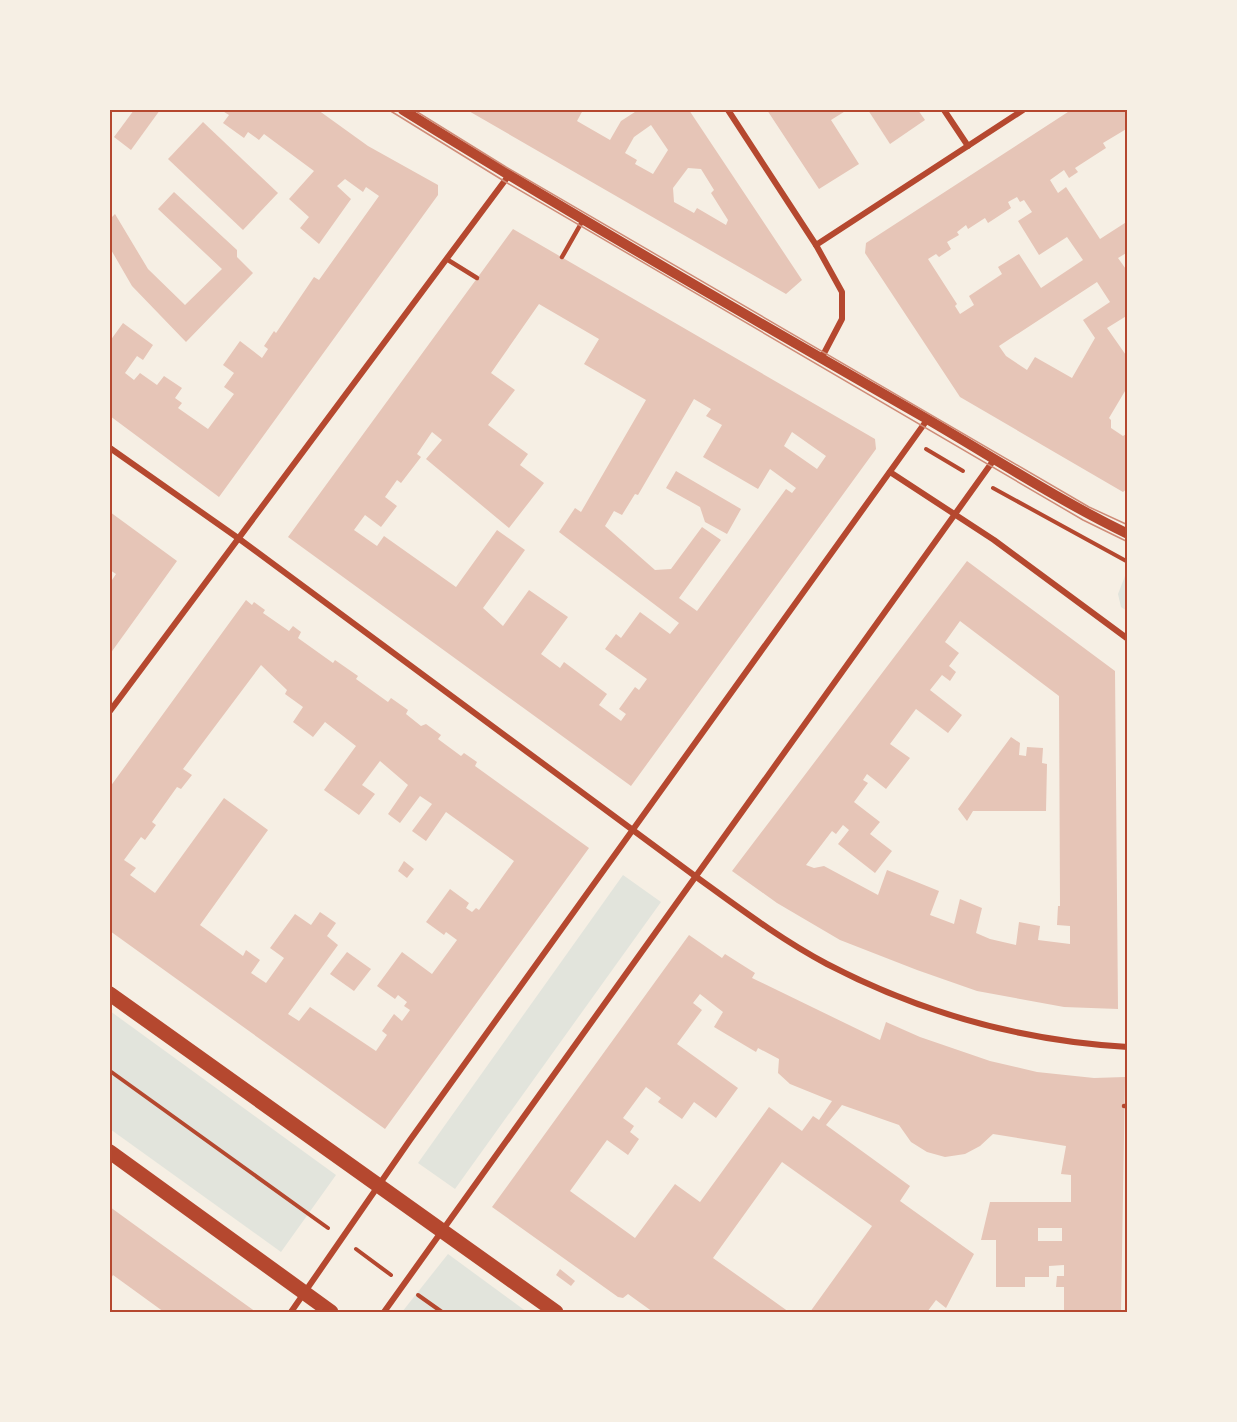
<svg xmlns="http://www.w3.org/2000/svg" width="1237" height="1422" viewBox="0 0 1237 1422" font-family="'Public Sans',sans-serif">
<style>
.green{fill:#e2e4dc}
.building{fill:#e6c5b7;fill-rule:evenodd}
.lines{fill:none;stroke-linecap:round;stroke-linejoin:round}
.path{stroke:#b5482f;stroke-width:4}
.service{stroke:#b5482f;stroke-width:4.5}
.minor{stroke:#b5482f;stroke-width:6}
.tertiary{stroke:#b5482f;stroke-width:10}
.primary{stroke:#b5482f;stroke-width:15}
.tram{stroke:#cf8b77;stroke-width:1.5}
.neatline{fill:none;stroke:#b5482f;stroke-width:2}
</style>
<rect width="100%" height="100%" fill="#f6efe4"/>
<!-- green -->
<g class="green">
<polygon points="1127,571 1128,571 1127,611 1121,607 1118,594"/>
<polygon points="623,875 661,902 455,1189 418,1163"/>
<polygon points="110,1011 336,1175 281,1252 110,1129"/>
<polygon points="448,1254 527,1312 402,1312"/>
</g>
<!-- building -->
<g class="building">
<polygon points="134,110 160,110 131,150 114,137"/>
<polygon points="221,110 318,110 368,146 438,185 438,195 219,497 110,416 110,341 123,323 153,345 143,360 137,356 125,373 134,380 140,373 157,385 164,376 182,388 175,398 182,403 178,408 208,429 234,394 224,387 234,373 223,365 240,341 262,358 268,349 264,346 274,331 276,333 314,277 319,280 379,196 366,187 363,192 345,179 337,186 351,199 319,244 300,228 309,217 289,199 314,171 264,134 259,140 248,132 244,138 223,123 229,115"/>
<path d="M467 110H583L577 121 610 140 621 121 638 110H689L802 280 786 294ZM651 125 668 150 653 174 635 164 637 160 625 153 634 137ZM688 168 701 169 714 190 711 193 728 220 726 225 697 208 694 213 674 202 673 188Z"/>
<polygon points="767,110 847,110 831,120 859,164 819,189"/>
<polygon points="868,110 918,110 925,120 890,144"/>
<path d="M1071 110H1128V128L1103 143 1106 148 1075 168 1078 172 1069 178 1064 170 1050 180 1058 193 1066 187 1100 239 1128 221V252L1118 258 1128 272V315L1107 328 1128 358V386L1109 418 1111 420V428L1123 436 1128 433V488L1123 492 960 397 865 253 866 243ZM1017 197 1020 202 1024 200 1032 212 1018 221 1039 255 1067 237 1083 260 1041 288 1019 254 998 267 1002 274 969 296 974 305 960 314 955 306 957 304 928 259 936 254 939 257 951 249 947 242 959 235 957 232 966 225 968 229 985 218 988 223 1011 208 1008 202ZM1097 282 1110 302 1083 320 1095 338 1072 378 1035 357 1027 370 1006 356 999 346Z"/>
<polygon points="203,122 278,193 243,230 168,159"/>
<polygon points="174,192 237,250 237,257 253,273 186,342 132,286 110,248 110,219 115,214 148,269 185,305 222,269 158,209"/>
<path d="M513 229 875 439 876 449 631 786 288 537ZM539 304 599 339 584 364 646 400 581 512 575 508 559 532 679 623 670 634 640 612 621 638 616 634 605 649 647 679 639 690 635 687 619 709 626 714 621 721 599 705 607 694 564 662 560 668 541 654 568 617 529 590 503 626 483 608 525 550 497 530 456 587 384 536 377 546 354 530 365 515 381 527 397 506 385 497 397 480 401 483 421 457 417 454 432 432 442 440 426 459 509 528 544 483 520 465 528 454 488 425 515 390 491 373ZM694 399 711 409 706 416 722 425 703 457 758 489 770 469 796 488 792 493 786 489 697 611 679 598 721 540 702 527 671 569 655 570 605 526 614 511 622 515 635 494 638 495ZM792 432 826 456 817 469 784 446Z"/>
<polygon points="676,471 741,509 727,534 705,522 700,507 666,488"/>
<polygon points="110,512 177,561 110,654 110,583 116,574 110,570"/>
<path d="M967 561 1115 671 1118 1009 1064 1007 977 991 917 970 840 940 777 903 732 871ZM960 621 1059 696 1060 906H1058L1057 925 1070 926V944L1038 940 1040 926 1019 922 1016 945 990 939 976 933 982 908 960 899 954 924 930 915 939 891 887 870 878 895 824 866 814 868 806 865 832 831 836 834 843 825 849 830 838 844 875 873 892 851 870 834 880 822 854 802 868 783 863 780 867 774 886 789 910 758 890 744 916 709 948 733 962 715 930 690 942 675 950 681 956 672 949 666 959 653 945 642Z"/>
<path d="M246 600 252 605 254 602 265 610 263 613 289 631 293 626 301 632 298 638 333 663 335 660 358 676 356 679 388 702 391 698 408 710 406 714 421 726 426 724 441 735 438 739 461 756 464 753 477 762 475 766 589 848 385 1129 110 931V787ZM261 665 287 690 285 694 303 707 293 722 313 737 325 722 356 746 324 790 359 815 375 794 362 785 380 761 408 785 388 814 400 823 420 796 432 804 412 831 426 841 446 812 514 861 479 910 476 908 472 912 466 908 469 903 450 889 426 922 444 935 446 932 457 940 432 974 402 952 377 986 395 999 398 995 407 1002 404 1006 410 1010 402 1021 394 1014 382 1031 387 1035 376 1051 310 1007 299 1021 288 1014 338 945 327 936 336 923 320 912 311 925 295 914 270 948 284 958 266 983 251 973 260 960 246 950 243 956 200 925 268 830 224 798 155 893 130 875 136 868 124 860 141 837 145 840 156 825 152 822 177 787 181 789 192 775 183 769Z"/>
<polygon points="1011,737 1020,743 1019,755 1026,756 1027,747 1043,748 1042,763 1047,764 1046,811 973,811 967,821 958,809"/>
<polygon points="404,861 414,869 407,878 398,871"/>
<path d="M689 935 722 958 725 954 755 973 752 978 880 1040 886 1022 920 1037 990 1061 1037 1072 1094 1078 1125 1077 1121 1312H1064V1287H1056L1057 1276H1064V1265L1049 1266V1277H1025V1287H996V1240H981L990 1202H1071V1175L1061 1174 1066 1146 993 1134 980 1146 965 1154 945 1157 927 1152 911 1142 899 1125 842 1105 826 1125 910 1186 900 1201 974 1254 946 1308 936 1300 927 1312H810L872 1226 782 1162 713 1258 789 1312H653L628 1294 623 1298 618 1297 492 1207ZM700 994 723 1012 714 1027 756 1052 758 1048 779 1059 778 1073 790 1084 832 1101 819 1120 813 1116 802 1131 769 1107 700 1202 675 1184 635 1238 570 1191 607 1140 628 1155 639 1139 630 1132 634 1126 623 1118 646 1087 661 1098 658 1102 682 1119 694 1102 716 1118 738 1088 677 1044 702 1010 693 1003ZM1038 1228H1062V1241H1038Z"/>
<polygon points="347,952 371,969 354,991 330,974"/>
<polygon points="110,1207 161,1244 256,1312 164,1312 113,1275 110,1280"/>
<polygon points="560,1269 575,1281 571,1286 556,1275"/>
</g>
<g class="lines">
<!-- path -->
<g class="path">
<polyline points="926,449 963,471"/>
<polyline points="993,488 1128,562"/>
<polyline points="110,1071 328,1228"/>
<polyline points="356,1249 391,1275"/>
<polyline points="418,1295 442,1312"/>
</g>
<!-- service -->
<g class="service">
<polyline points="562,257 583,220"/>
<polyline points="448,260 477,278"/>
<polyline points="1124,1106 1128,1106"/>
</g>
<!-- minor -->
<g class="minor">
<polyline points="728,110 816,245 842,292 842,319 821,359"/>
<polyline points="944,110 968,146"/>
<polyline points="816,245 1023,110"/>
<path d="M110 448 238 538 695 876C738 907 780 939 827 964 921 1013 1023 1041 1128 1047"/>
<polyline points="890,472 994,540 1128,639"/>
<polyline points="110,711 509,175"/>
<polyline points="291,1312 410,1140 927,420"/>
<polyline points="384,1312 993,461"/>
</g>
<!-- tertiary -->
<path class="tertiary" d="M403 110C575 217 751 318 927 419 994 458 1058 500 1128 534"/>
<!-- primary -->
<g class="primary">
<polyline points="110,994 556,1312"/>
<polyline points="110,1152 331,1312"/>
</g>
<!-- tram -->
<g class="tram">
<polyline points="389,110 504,181 1083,520 1128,542"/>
<polyline points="414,110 506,167 1089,507 1128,525"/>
</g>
</g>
<!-- border -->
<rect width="1237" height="1422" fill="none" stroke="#f6efe4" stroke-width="222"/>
<rect x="111" y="111" width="1015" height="1200" class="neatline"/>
</svg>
